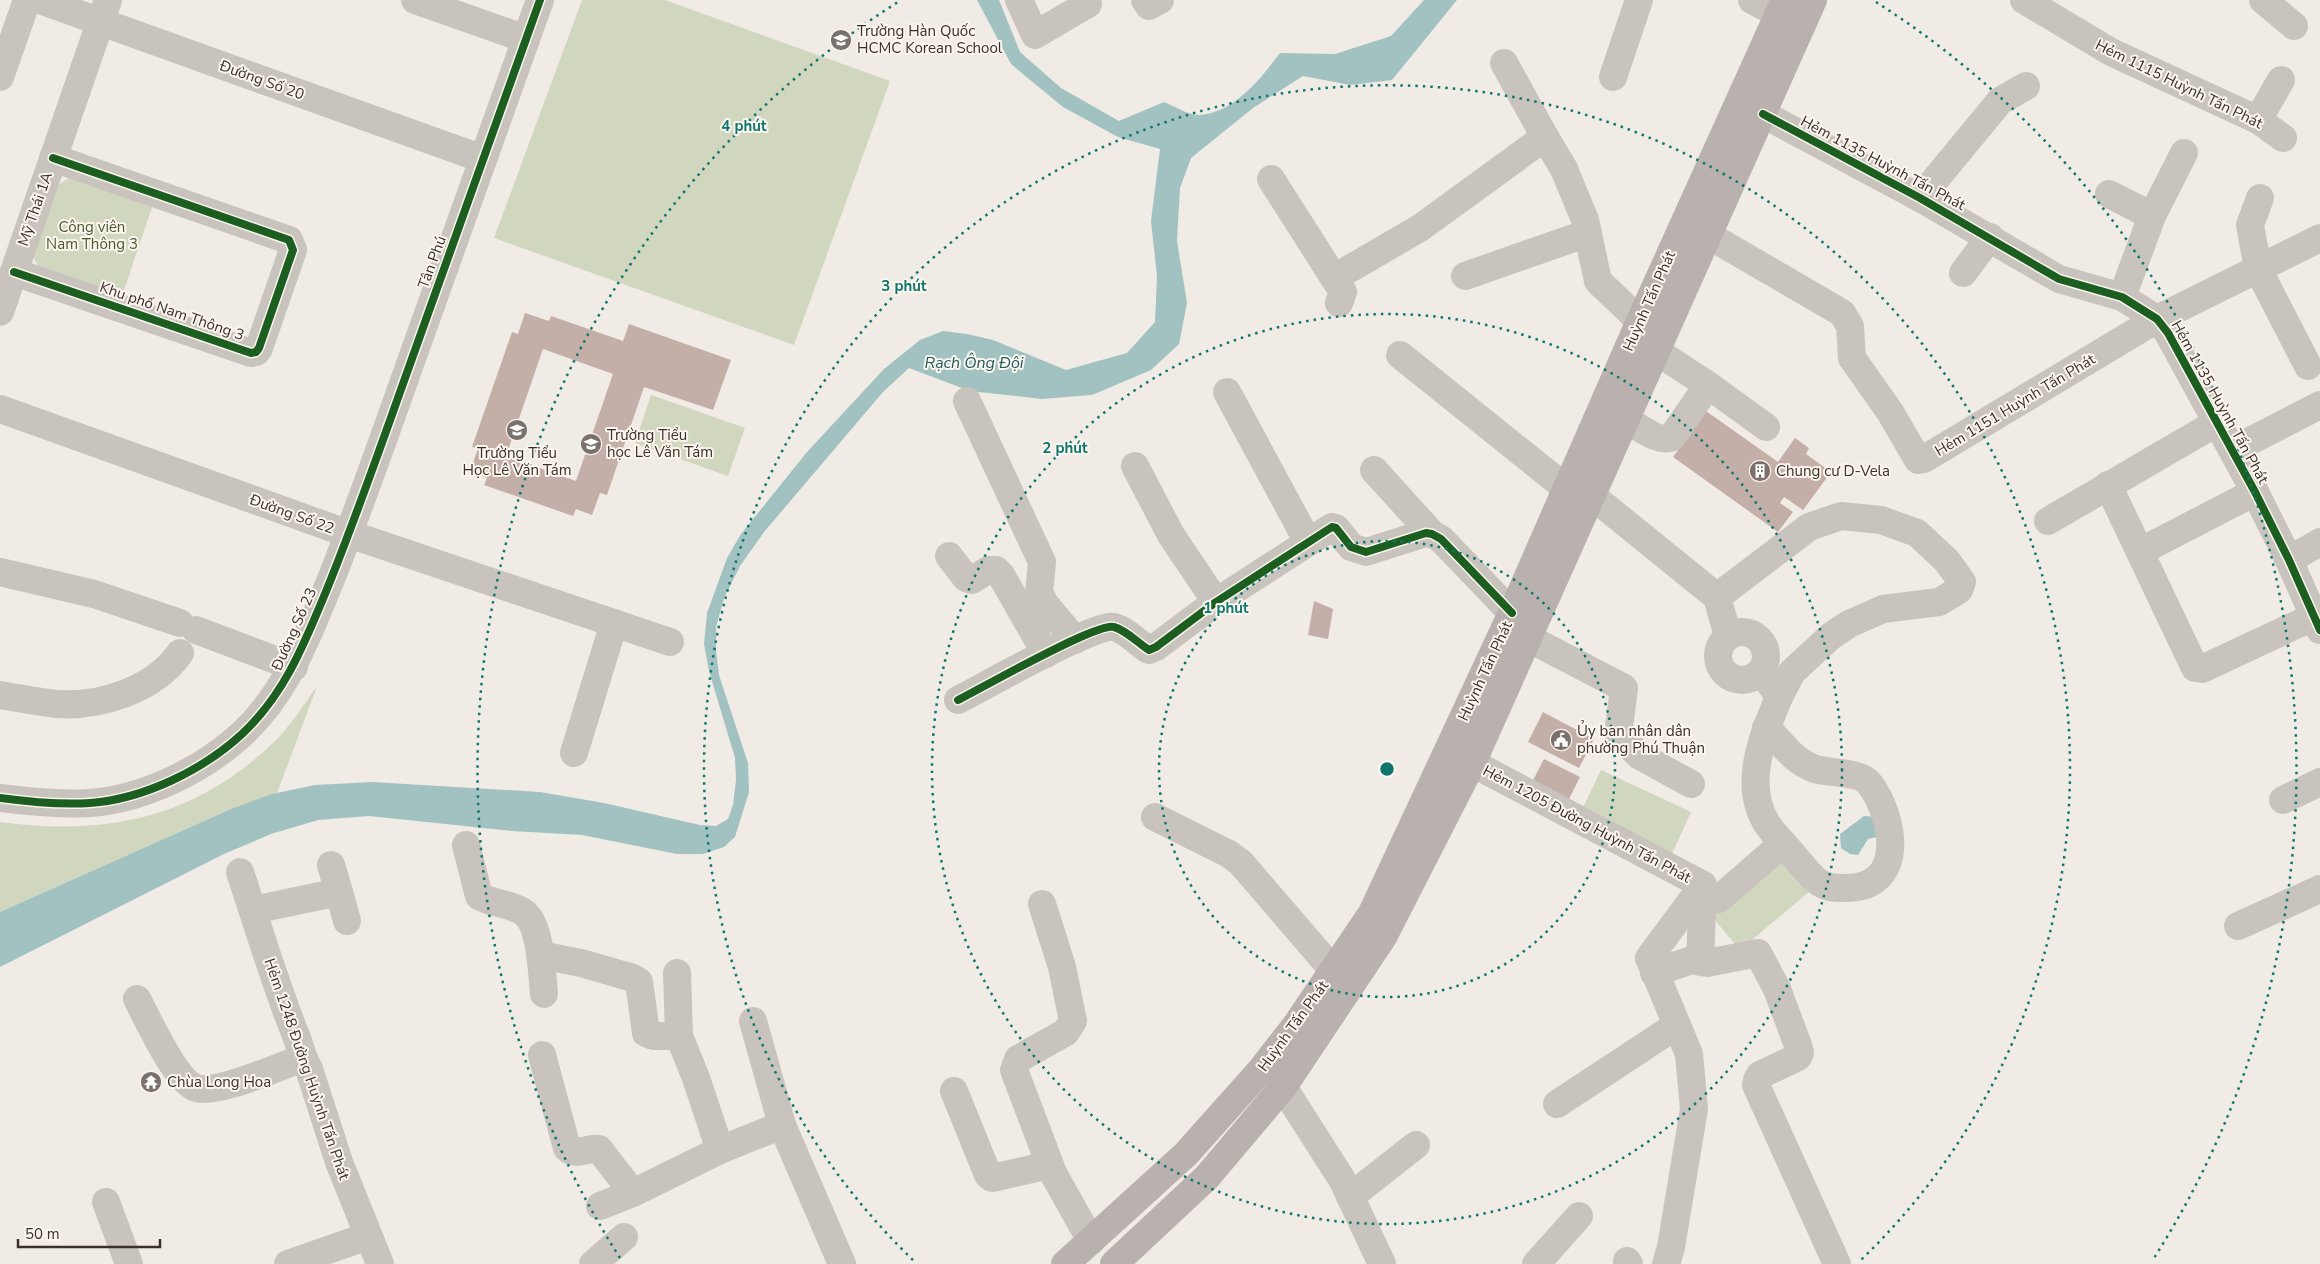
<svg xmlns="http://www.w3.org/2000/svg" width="2320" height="1264" viewBox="0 0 2320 1264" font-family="'Nunito Sans',sans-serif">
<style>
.green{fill:#d1d6bf}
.water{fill:#a1c2c1}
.building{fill:#c3afa7;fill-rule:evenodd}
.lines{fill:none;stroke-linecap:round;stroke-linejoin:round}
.minor{stroke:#c9c3be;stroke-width:28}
.major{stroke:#b8b1ad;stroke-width:28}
.cycleway-casing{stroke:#fbf5ee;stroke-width:11}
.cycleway{stroke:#1b5e20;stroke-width:8}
.ring{fill:none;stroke:#0f766e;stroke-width:2.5;stroke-dasharray:2.5 5}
.labels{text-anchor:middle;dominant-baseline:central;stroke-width:4;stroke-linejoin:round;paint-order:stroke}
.poi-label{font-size:15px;fill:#3b302b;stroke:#fbf5ee;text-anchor:start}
.street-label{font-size:15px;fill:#3b302b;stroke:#fbf5ee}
.park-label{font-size:15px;fill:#4a5a2e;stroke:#fbf5ee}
.water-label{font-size:16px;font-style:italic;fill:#1f5a5e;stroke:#fbf5ee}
.centre{fill:#0f766e;stroke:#fbf5ee;stroke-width:2.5}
.ring-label{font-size:15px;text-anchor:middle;font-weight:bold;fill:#0f766e;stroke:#fbf5ee;stroke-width:4;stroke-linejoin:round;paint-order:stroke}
</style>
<rect width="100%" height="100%" fill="#f0ebe5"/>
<!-- green -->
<g class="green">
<polygon points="582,0 665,0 890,81 794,345 494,238"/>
<polygon points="71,177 153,204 122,296 39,268 33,256 59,184"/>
<polygon points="651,395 745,428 728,476 635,443"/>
<path d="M317 686 277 793 231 809 0 912V822C105 836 193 819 272 744 290 727 303 706 317 686Z"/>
<polygon points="1601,770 1691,812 1671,856 1580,814"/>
<polygon points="1784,848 1816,886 1740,950 1708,912"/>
</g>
<!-- water -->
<g class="water">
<path d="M977 0H999L1020 52 1061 88 1119 121 1164 102C1174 106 1190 116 1200 115 1235 112 1261 78 1280 53L1335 54 1391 36 1424 0H1457L1392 80 1350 85 1303 76 1253 108 1191 158 1180 188 1177 241 1187 303 1179 344 1151 370 1092 395 1042 399 970 391 909 368 883 392 764 532 740 566 724 598 716 627V650L719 675 748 763 749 792 735 837 724 847 703 854H677L582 835 512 831 369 816 318 820 271 834 224 854 0 967V912L231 809 272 794 315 785 372 782 540 792 604 803 700 825 716 826 728 819 733 805 736 780 735 758 709 671 704 644 707 613 727 558 741 534 807 452 884 369 920 340 943 331 967 334 993 340 1066 370 1127 353 1155 322 1157 276 1151 221 1160 149 1118 137 1063 107 1011 64Z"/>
<polygon points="1864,816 1876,817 1877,837 1868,839 1858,855 1850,854 1841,848 1840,834"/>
</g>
<!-- building -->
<g class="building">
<path d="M525 313 549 321 551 316 623 341 629 324 731 360 713 410 644 387 607 495 600 493 592 515 576 509 573 516 484 485 487 478 470 472 478 448 472 447 512 332 518 334ZM543 349 613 374 576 481 506 456Z"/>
<polygon points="1706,411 1778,462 1795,438 1809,448 1806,454 1824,467 1828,476 1803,510 1784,497 1780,503 1793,512 1778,532 1673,457"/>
<polygon points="1314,601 1333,609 1328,639 1308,635"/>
<polygon points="1543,712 1594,739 1579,768 1528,742"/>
<polygon points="1544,759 1580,777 1566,805 1530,786"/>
</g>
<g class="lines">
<!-- minor -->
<g class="minor">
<polyline points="40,0 483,159"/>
<polyline points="415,0 526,39"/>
<polyline points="1019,0 1035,35 1088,4"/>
<polyline points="1145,0 1149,6 1160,0"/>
<polyline points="1752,0 1779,14"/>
<polyline points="2024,0 2111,52 2258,120 2283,138"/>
<polyline points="2263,0 2294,26"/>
<polyline points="1504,63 1545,137"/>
<polyline points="0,77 27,0"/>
<polyline points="1613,77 1639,0"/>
<polyline points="1763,114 1920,198 2059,279 2122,297 2157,319 2168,333 2255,492 2289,560 2320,630"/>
<polyline points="2258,120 2281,80"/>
<polyline points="1271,179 1334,278 1420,228 1545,137 1564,169 1585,220 1598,281 1640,321"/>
<polyline points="2109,194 2152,216"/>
<polyline points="1920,198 2000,101 2026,86"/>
<polyline points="2260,198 2250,225 2258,269 2308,366"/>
<polyline points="1708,235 1842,313 1850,326 1852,358 1890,412 1918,460 1924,459 2157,319 2320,238"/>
<polyline points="14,272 251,353 256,352 259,348 293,250 289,240 53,158"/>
<polyline points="1963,273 1990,237"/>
<polyline points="1465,276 1588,233"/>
<polyline points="1334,278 1343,292 1339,303"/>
<polyline points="2122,297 2152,216 2184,153"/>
<polyline points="0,312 108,0"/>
<polyline points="1400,355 1567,489"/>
<polyline points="1708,385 1766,427"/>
<polyline points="1227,392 1308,542"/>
<polyline points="967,401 1042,562 1039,592 1045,604 1075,640"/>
<polyline points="0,409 349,534 670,642"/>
<path d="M1625 419C1637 425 1659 444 1672 437L1708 385 1656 351"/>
<polyline points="2233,450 2320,405"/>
<polyline points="1135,466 1171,535 1216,602"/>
<polyline points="1374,470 1432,534"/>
<polyline points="2108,485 2195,668 2202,669 2313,617"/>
<polyline points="1591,495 1717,597 1728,636"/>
<polyline points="2048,521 2216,423"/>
<polyline points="2141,551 2255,492"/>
<polyline points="949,556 966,578 972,580 988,570 996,570 1001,575 1046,654"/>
<polyline points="2289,560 2320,542"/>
<polyline points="0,572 94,594 180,623"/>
<polyline points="1717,597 1809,527 1841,516 1881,520 1917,533 1947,561 1962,582 1959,590 1939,602 1883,609 1849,624 1831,636 1792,672 1779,697 1762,671"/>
<polyline points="196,630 294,667"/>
<circle cx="1742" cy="656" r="24"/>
<polyline points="1528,638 1624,688 1618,735 1640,756 1691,784"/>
<path d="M0 695C19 698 38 702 57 704 100 707 154 690 180 653"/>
<path d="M958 700C980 689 1097 622 1114 627 1126 630 1139 644 1149 650L1156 647 1216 602 1332 527 1336 528 1351 547 1366 552 1426 533 1432 534 1441 539 1512 613"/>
<path d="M1766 728C1783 743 1792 761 1815 769 1828 773 1860 772 1869 783 1895 817 1907 888 1846 888 1835 888 1826 888 1817 881 1807 873 1798 860 1789 850 1782 842 1773 833 1767 824 1742 784 1763 736 1779 697"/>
<polyline points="574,753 614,623"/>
<polyline points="1472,763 1703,885 1649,958 1689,1054 1694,1109 1671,1247 1666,1264"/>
<path d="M0 798C30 802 60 805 90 803 144 799 203 770 242 734 285 694 305 642 327 589 353 525 376 460 399 395 446 263 493 132 540 0"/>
<polyline points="2283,800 2320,782"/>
<polyline points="1155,817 1229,854 1241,863 1333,970"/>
<path d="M466 845 479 896C492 904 510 903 523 912 541 923 542 974 544 994"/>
<path d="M240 872C258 926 274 981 295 1033 300 1045 302 1057 309 1069L339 1162 380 1264"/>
<polyline points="1703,885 1700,962 1707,963 1758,953 1777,989 1799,1048 1800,1053 1798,1057 1760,1075 1757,1080 1756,1085 1837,1264"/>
<polyline points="339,892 347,921"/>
<polyline points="1719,899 1783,843"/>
<polyline points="1042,904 1062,967 1073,1021 1066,1032 1018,1059 1014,1070 1053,1173 1091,1241"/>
<polyline points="253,910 339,892 331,865"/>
<polyline points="2238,926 2320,889"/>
<polyline points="540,955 581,963 633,978 639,982 646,1033 653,1036 679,1036"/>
<polyline points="677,973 679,1036 696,1078 720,1150"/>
<polyline points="1654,973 1700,957"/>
<path d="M137 999C148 1019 175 1081 196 1088 216 1095 281 1066 303 1058"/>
<polyline points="753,1021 782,1125 842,1264"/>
<path d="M542 1055 567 1148C575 1157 588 1147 599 1149L633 1193"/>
<polyline points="1283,1087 1343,1181 1382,1264"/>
<polyline points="954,1091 988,1175 992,1178 1049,1165"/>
<polyline points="1557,1104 1677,1025"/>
<polyline points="1350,1197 1416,1145"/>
<polyline points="106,1202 129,1264"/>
<polyline points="600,1206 633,1193 720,1150 782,1125"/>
<polyline points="1627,1261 1629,1264"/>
<polyline points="288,1264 368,1236"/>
<polyline points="593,1264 624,1237"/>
<polyline points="1536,1264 1579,1216"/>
</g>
<!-- major -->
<g class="major">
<polyline points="1065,1264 1186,1154 1261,1070 1296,1025 1372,913 1512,613 1640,321 1785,0"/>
<polyline points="1114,1264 1207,1177 1283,1087 1383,937 1472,763 1813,0"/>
</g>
<!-- cycleway casing -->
<g class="cycleway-casing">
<g id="cycleway">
<polyline points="1763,114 1920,198 2059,279 2122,297 2157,319 2168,333 2255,492 2289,560 2320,630"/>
<polyline points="14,272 251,353 256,352 259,348 293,250 289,240 53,158"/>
<path d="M958 700C980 689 1097 622 1114 627 1126 630 1139 644 1149 650L1156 647 1216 602 1332 527 1336 528 1351 547 1366 552 1426 533 1432 534 1441 539 1512 613"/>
<path d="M0 798C30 802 60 805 90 803 144 799 203 770 242 734 285 694 305 642 327 589 353 525 376 460 399 395 446 263 493 132 540 0"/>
</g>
</g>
<!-- cycleway -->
<use href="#cycleway" class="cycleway"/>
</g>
<!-- distance rings -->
<g class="ring">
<circle cx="1387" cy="769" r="228"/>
<circle cx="1387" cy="769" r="455"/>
<path d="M913 1260A683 683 0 1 1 1861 1260"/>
<path d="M620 1258A910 910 0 0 1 898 2M1876 2A910 910 0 0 1 2154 1258"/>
</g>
<!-- icons -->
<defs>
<g id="school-disc" transform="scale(1.125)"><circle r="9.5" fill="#7a716c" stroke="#fbf5ee"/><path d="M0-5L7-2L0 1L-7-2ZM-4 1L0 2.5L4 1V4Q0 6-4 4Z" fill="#fff"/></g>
<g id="building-disc" transform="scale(1.125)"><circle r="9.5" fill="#7a716c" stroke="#fbf5ee"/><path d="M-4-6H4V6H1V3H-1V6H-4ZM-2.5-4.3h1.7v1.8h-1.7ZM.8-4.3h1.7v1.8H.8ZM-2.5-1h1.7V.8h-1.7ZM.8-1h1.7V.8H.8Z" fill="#fff"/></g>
<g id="civic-disc" transform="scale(1.125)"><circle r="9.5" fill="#7a716c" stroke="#fbf5ee"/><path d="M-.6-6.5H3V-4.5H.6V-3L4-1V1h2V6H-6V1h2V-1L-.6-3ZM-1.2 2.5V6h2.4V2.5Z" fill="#fff"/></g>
<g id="temple-disc" transform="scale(1.125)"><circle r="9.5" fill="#7a716c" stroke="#fbf5ee"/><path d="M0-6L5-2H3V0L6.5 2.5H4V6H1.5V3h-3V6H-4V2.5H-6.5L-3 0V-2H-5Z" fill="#fff"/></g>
</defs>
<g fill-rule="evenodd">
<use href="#school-disc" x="841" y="40"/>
<use href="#school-disc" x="517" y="430"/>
<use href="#school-disc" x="591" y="444"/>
<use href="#building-disc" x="1760" y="471"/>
<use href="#civic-disc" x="1561" y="740"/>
<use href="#temple-disc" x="151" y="1082"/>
</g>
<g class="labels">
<!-- poi labels -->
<g class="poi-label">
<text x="857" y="31">Trường Hàn Quốc<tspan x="857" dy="17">HCMC Korean School</tspan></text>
<text x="607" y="435">Trường Tiểu<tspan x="607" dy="17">học Lê Văn Tám</tspan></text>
<text x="517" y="453" text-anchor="middle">Trường Tiểu<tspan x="517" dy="17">Học Lê Văn Tám</tspan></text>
<text x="1776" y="471">Chung cư D-Vela</text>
<text x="1577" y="731">Ủy ban nhân dân<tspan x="1577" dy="17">phường Phú Thuận</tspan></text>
<text x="167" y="1082">Chùa Long Hoa</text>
</g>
<!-- street labels -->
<g class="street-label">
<text transform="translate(262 80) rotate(20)">Đường Số 20</text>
<text transform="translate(2179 84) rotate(26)">Hẻm 1115 Huỳnh Tấn Phát</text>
<text transform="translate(1883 163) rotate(28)">Hẻm 1135 Huỳnh Tấn Phát</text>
<text transform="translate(35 209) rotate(-71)">Mỹ Thái 1A</text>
<text transform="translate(432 262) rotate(-70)">Tân Phú</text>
<text transform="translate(1649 301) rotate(-66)">Huỳnh Tấn Phát</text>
<text transform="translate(172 311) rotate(19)">Khu phố Nam Thông 3</text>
<text transform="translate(2220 402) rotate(61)">Hẻm 1135 Huỳnh Tấn Phát</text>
<text transform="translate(2015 405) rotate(-31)">Hẻm 1151 Huỳnh Tấn Phát</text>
<text transform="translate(292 514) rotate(20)">Đường Số 22</text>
<text transform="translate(294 629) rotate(-66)">Đường Số 23</text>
<text transform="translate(1485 671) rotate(-65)">Huỳnh Tấn Phát</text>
<text transform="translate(1587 824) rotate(28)">Hẻm 1205 Đường Huỳnh Tấn Phát</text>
<text transform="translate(1293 1026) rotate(-54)">Huỳnh Tấn Phát</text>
<text transform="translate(307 1069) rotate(71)">Hẻm 1248 Đường Huỳnh Tấn Phát</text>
</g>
<!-- park labels -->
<g class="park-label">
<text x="92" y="227">Công viên<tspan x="92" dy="17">Nam Thông 3</tspan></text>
</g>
<!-- water labels -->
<g class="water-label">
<text x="974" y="363">Rạch Ông Đội</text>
</g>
</g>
<circle cx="1387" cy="769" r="8" class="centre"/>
<g class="ring-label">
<text x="744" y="131">4 phút</text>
<text x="904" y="291">3 phút</text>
<text x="1065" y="453">2 phút</text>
<text x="1226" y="613">1 phút</text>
</g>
<!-- scale -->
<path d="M18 1239v8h142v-8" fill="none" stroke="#3b302b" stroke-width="2.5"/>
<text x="25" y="1239" font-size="15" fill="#3b302b" stroke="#fbf5ee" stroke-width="4" paint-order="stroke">50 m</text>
</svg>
